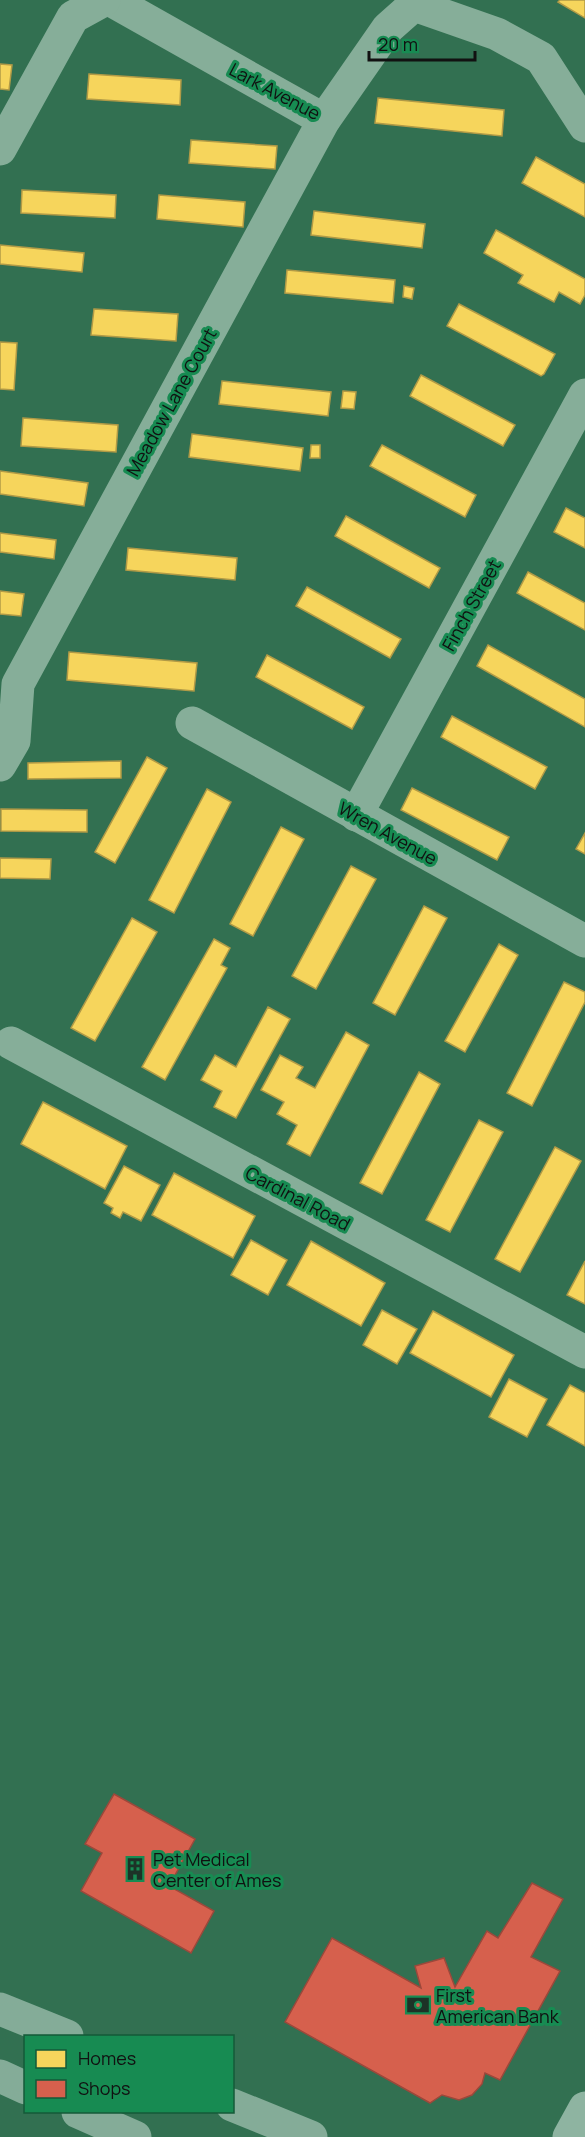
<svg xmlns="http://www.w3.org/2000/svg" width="585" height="2137" viewBox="0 0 585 2137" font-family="Manrope,sans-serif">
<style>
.homes{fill:#f6d55c;stroke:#b19a46;stroke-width:1.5}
.shops{fill:#d6604d;stroke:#9b483b;stroke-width:1.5}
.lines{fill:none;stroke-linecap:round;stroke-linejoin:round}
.minor{stroke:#86ae99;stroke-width:33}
.secondary{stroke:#8eb4a1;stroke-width:33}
.primary{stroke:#84ac98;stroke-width:33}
.labels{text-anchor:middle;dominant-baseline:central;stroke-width:6;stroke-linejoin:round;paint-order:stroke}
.street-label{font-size:18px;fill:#111;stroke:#178b52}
.poi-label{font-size:18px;fill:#111;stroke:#178b52;text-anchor:start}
</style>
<rect width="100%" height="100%" fill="#327051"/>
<!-- homes -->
<g class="homes">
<polygon points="560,0 585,0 585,18 558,2"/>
<polygon points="0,64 12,65 9,90 0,89"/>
<polygon points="89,74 181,80 180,105 87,99"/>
<polygon points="378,98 504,110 502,136 375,123"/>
<polygon points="191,140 277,146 275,169 189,163"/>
<polygon points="536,157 585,184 585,217 522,183"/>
<polygon points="22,190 116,195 115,218 21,213"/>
<polygon points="159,195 245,202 243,227 157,219"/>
<polygon points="314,211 425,224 422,248 311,235"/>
<polygon points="496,230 585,279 585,295 580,304 559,292 554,302 518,283 523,275 484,253"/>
<polygon points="0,245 84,253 82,272 0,264"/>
<polygon points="287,270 395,280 393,303 285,293"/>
<polygon points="404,286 414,288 412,299 403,297"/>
<polygon points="459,304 555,354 544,374 541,376 447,326"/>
<polygon points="94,309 178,314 176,341 91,335"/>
<polygon points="0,342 17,343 14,390 0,389"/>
<polygon points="421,375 515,425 503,446 410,396"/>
<polygon points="222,381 331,392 328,416 219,404"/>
<polygon points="343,391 356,392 354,409 341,408"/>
<polygon points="23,418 118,425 116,452 21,446"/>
<polygon points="192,434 303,448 300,471 189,457"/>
<polygon points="311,445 320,445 320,458 310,458"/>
<polygon points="382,445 476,495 465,517 370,466"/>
<polygon points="0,471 88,483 84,506 0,494"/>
<polygon points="566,508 585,518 585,548 554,532"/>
<polygon points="346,516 440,568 429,588 335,536"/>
<polygon points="0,533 56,540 54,559 0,552"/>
<polygon points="128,548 237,558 235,580 126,570"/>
<polygon points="528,572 585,603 585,630 517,593"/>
<polygon points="307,587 401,639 390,658 296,606"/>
<polygon points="0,591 24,594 21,616 0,614"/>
<polygon points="488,645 585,699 585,727 477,666"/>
<polygon points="69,652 197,663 194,691 67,680"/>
<polygon points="267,655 364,707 352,729 256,677"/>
<polygon points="452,716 547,767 535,789 441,737"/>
<polygon points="147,757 167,768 115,863 95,852"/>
<polygon points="121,761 121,778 28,779 28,763"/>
<polygon points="412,788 509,837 497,860 401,810"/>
<polygon points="207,789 231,802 174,913 149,900"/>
<polygon points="1,809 87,810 87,832 1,831"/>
<polygon points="281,827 304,839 253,936 230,924"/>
<polygon points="585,833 585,854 576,849"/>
<polygon points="0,858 51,859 50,879 0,878"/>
<polygon points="351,866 376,879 316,989 292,976"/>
<polygon points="424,906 447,918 395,1015 373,1003"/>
<polygon points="132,918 157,932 95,1041 71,1028"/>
<polygon points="214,939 230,948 221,965 227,968 165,1080 142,1067"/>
<polygon points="499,944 518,955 465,1052 445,1041"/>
<polygon points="564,982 585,992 585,1002 532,1106 507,1093"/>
<polygon points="268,1007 290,1019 236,1118 214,1107 222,1091 201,1080 215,1055 236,1067"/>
<polygon points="346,1032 369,1045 310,1156 287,1144 297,1125 277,1114 284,1102 261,1090 280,1055 303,1067 296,1078 315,1088"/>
<polygon points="419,1072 440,1084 382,1194 360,1183"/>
<polygon points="43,1102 127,1146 105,1189 21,1144"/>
<polygon points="479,1120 503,1132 450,1232 426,1220"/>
<polygon points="555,1147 581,1161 520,1272 495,1259"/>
<polygon points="124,1166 160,1185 141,1221 123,1212 120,1218 111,1213 113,1208 104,1203"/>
<polygon points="174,1173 255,1216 233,1258 152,1215"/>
<polygon points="251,1240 287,1260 268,1295 231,1275"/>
<polygon points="311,1241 385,1283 361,1326 287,1285"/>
<polygon points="585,1261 585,1304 567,1295"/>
<polygon points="382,1310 417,1329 397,1364 363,1345"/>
<polygon points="433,1311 514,1355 491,1397 410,1353"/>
<polygon points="509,1379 547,1399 527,1437 489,1417"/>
<polygon points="570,1385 585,1393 585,1446 547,1425"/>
</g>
<!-- shops -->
<g class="shops">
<polygon points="114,1794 195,1839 169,1886 214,1911 191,1953 81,1891 102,1853 85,1844"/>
<polygon points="532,1883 563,1899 531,1957 560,1971 500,2080 485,2073 482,2084 472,2095 459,2100 442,2095 430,2103 285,2022 332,1938 421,1988 415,1966 444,1958 455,1987 487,1931 498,1938"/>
</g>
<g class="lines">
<!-- minor -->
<g class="minor">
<polyline points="111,0 324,120"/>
<polyline points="0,149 73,17 104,0"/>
<polyline points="192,723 585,941"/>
<polyline points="0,765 14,741 18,684 324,120 388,28 414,5 497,34 541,58 585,126"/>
<polyline points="356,815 585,395"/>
<polyline points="11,1043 585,1352"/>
</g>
<!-- secondary -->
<polyline class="secondary" points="569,2137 585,2108"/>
<!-- primary -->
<g class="primary">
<polyline points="0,2009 67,2036"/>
<polyline points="0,2076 26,2088"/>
<polyline points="232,2105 311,2137"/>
<polyline points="78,2112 135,2137"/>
</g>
</g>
<!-- icons -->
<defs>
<g id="building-bare" transform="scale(1.8)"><path d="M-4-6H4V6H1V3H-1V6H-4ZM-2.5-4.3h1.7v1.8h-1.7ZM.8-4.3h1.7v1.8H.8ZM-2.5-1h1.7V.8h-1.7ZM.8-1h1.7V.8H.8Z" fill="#1d3227" stroke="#178b52" stroke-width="2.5" paint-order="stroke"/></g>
<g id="bank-bare" transform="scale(1.8)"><path d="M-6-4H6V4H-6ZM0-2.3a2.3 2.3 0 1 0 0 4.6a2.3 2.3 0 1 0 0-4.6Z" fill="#1d3227" stroke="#178b52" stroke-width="2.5" paint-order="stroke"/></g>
</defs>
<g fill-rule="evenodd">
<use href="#building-bare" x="135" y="1869"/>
<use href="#bank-bare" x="418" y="2005"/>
</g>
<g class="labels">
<!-- street labels -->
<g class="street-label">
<text transform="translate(275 91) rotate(28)">Lark Avenue</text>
<text transform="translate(171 402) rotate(-61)">Meadow Lane Court</text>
<text transform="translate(471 605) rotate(-61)">Finch Street</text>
<text transform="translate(388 833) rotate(29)">Wren Avenue</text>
<text transform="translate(298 1198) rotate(28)">Cardinal Road</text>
</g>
<!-- poi labels -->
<g class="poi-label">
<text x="153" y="1859">Pet Medical<tspan x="153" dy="21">Center of Ames</tspan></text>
<text x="436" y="1995">First<tspan x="436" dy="21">American Bank</tspan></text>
</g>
</g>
<!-- legend -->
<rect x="24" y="2035" width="210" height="78" fill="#178b52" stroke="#155a38" stroke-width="1.5"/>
<rect x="36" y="2050" width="30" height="18" fill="#f6d55c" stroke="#155a38" stroke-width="1.5"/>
<text x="78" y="2065" font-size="18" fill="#111111">Homes</text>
<rect x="36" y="2080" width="30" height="18" fill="#d6604d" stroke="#155a38" stroke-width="1.5"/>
<text x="78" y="2095" font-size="18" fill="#111111">Shops</text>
<!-- scale -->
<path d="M369 51v9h106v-9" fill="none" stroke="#111111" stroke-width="3"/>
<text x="378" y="51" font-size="18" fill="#111111" stroke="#178b52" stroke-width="4.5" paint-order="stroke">20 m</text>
</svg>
